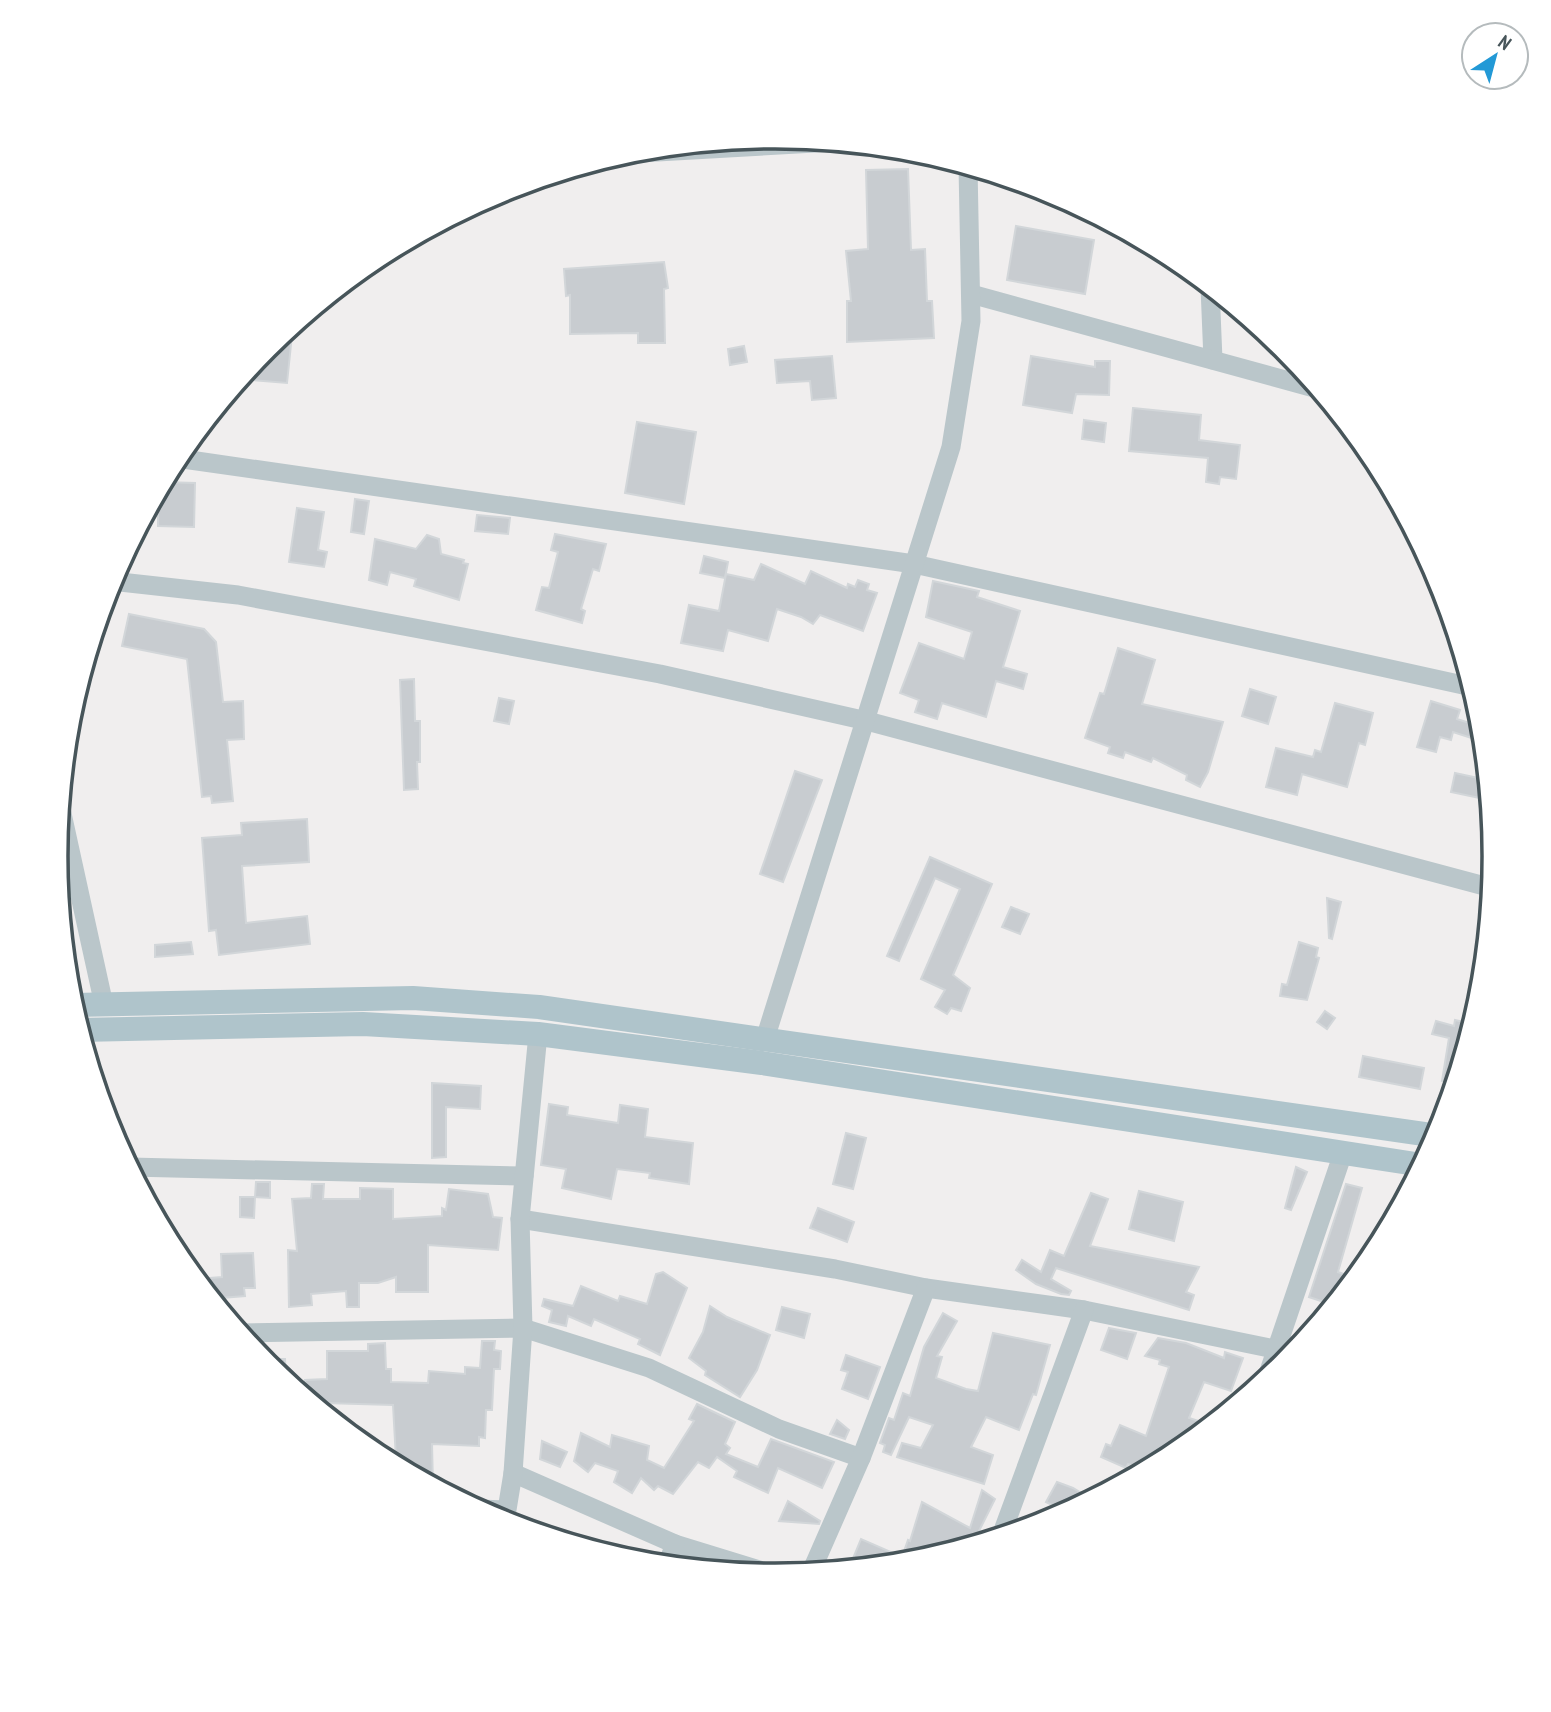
<svg xmlns="http://www.w3.org/2000/svg" width="1551" height="1712" viewBox="0 0 1551 1712" font-family="'PT Sans Narrow',sans-serif">
<style>
.building{fill:#c8ccd0;stroke:#d2d6d9;stroke-width:2}
.lines{fill:none;stroke-linecap:round;stroke-linejoin:round}
.minor{stroke:#bac6ca;stroke-width:19}
.major{stroke:#afc4cb;stroke-width:24}
.rim{fill:none;stroke:#47555a;stroke-width:3.5}
</style>
<rect width="100%" height="100%" fill="#f0eeee"/>
<!-- building -->
<g class="building">
<polygon points="908,169 911,250 925,249 927,301 932,301 934,338 847,342 847,301 851,301 846,251 868,249 866,170"/>
<polygon points="1016,226 1094,240 1085,294 1007,280"/>
<polygon points="664,262 668,288 664,289 665,343 638,343 638,333 570,334 570,295 566,296 564,269"/>
<polygon points="282,334 292,335 287,383 241,379 267,347"/>
<polygon points="744,346 747,362 730,365 728,349"/>
<polygon points="832,356 836,398 812,400 810,381 777,383 775,360"/>
<polygon points="1031,356 1095,367 1095,361 1110,361 1109,395 1076,394 1072,413 1023,405"/>
<polygon points="1133,408 1201,415 1199,440 1240,445 1236,479 1220,477 1219,484 1206,482 1208,458 1129,451"/>
<polygon points="1084,420 1106,423 1104,442 1082,439"/>
<polygon points="637,422 696,432 684,504 625,493"/>
<polygon points="163,482 195,483 194,527 158,526 158,492"/>
<polygon points="355,499 369,501 364,534 351,532"/>
<polygon points="297,508 324,512 318,550 327,552 324,567 289,562"/>
<polygon points="477,515 510,518 508,534 475,531"/>
<polygon points="555,534 606,544 599,571 593,569 581,609 585,611 582,623 536,610 542,587 549,588 558,552 551,550"/>
<polygon points="427,535 439,539 441,554 464,560 463,563 468,564 459,600 414,586 416,579 390,572 387,585 369,580 375,539 416,549"/>
<polygon points="704,556 728,562 725,578 700,573"/>
<polygon points="761,564 805,584 811,571 847,588 848,584 855,587 858,580 869,584 867,590 877,593 863,631 820,615 813,624 801,617 777,609 768,641 728,630 723,651 681,643 689,605 719,611 726,574 754,580"/>
<polygon points="933,581 979,591 977,597 1020,611 1003,667 1027,674 1023,689 996,681 986,717 942,703 937,719 915,712 919,700 900,693 919,643 964,659 972,632 926,617"/>
<polygon points="129,614 204,629 216,642 223,702 243,701 244,739 227,740 233,801 212,803 211,796 202,797 187,659 122,646"/>
<polygon points="1118,648 1155,660 1142,704 1223,722 1208,772 1200,787 1186,780 1187,775 1153,758 1151,762 1125,752 1123,758 1108,753 1110,747 1085,738 1100,693 1104,694"/>
<polygon points="414,679 415,721 420,721 420,762 417,762 418,789 404,790 400,680"/>
<polygon points="1250,689 1276,697 1268,724 1242,716"/>
<polygon points="499,698 514,701 509,724 494,721"/>
<polygon points="1431,701 1460,710 1457,719 1482,727 1484,742 1453,732 1451,740 1440,737 1436,752 1417,747"/>
<polygon points="1335,703 1373,713 1365,745 1359,743 1347,787 1302,774 1297,795 1266,787 1276,748 1313,757 1315,750 1321,752"/>
<polygon points="795,771 822,780 783,882 760,874"/>
<polygon points="1455,773 1488,780 1489,800 1451,792"/>
<polygon points="307,819 309,862 242,866 246,923 307,916 310,944 219,955 216,930 209,931 202,838 242,835 241,823"/>
<polygon points="930,857 992,884 953,975 970,988 961,1011 951,1008 947,1014 935,1007 945,990 921,979 960,889 935,878 899,961 887,956"/>
<polygon points="1327,898 1341,902 1332,939 1329,938"/>
<polygon points="1011,907 1029,914 1020,934 1002,927"/>
<polygon points="191,942 193,954 155,957 155,945"/>
<polygon points="1299,942 1318,948 1316,957 1319,958 1307,1000 1280,996 1282,984 1287,985"/>
<polygon points="1325,1011 1335,1018 1327,1029 1317,1022"/>
<polygon points="1455,1020 1473,1024 1455,1083 1442,1081 1449,1038 1432,1034 1436,1021 1454,1026"/>
<polygon points="1363,1056 1424,1068 1420,1089 1359,1077"/>
<polygon points="432,1083 481,1086 480,1109 446,1107 446,1157 432,1158"/>
<polygon points="549,1104 568,1107 567,1115 618,1123 620,1105 648,1109 645,1137 693,1143 689,1184 649,1178 650,1173 617,1169 611,1199 562,1188 566,1169 541,1165"/>
<polygon points="846,1133 866,1138 853,1189 833,1184"/>
<polygon points="1296,1167 1307,1172 1291,1210 1285,1208"/>
<polygon points="256,1182 270,1182 270,1198 255,1197"/>
<polygon points="312,1184 324,1184 323,1199 360,1199 360,1188 393,1189 393,1219 442,1216 442,1208 446,1210 449,1189 488,1194 493,1217 502,1218 498,1250 428,1245 428,1292 396,1292 396,1277 378,1283 359,1283 359,1307 347,1307 346,1291 311,1294 312,1305 289,1307 288,1250 297,1251 292,1199 311,1198"/>
<polygon points="1346,1184 1362,1188 1338,1272 1355,1278 1333,1305 1309,1297"/>
<polygon points="1139,1191 1183,1202 1174,1241 1129,1229"/>
<polygon points="1091,1193 1108,1199 1090,1246 1199,1267 1186,1292 1194,1295 1189,1310 1056,1268 1051,1279 1071,1291 1069,1295 1061,1294 1036,1284 1016,1270 1022,1260 1041,1272 1050,1250 1064,1256"/>
<polygon points="240,1197 255,1197 254,1218 240,1217"/>
<polygon points="818,1208 854,1222 847,1242 810,1228"/>
<polygon points="253,1253 255,1288 244,1288 245,1296 221,1298 223,1311 196,1279 222,1277 221,1254"/>
<polygon points="663,1272 687,1288 660,1355 638,1344 640,1339 594,1319 591,1326 568,1316 566,1326 549,1322 552,1310 542,1306 544,1299 573,1306 581,1286 618,1301 620,1296 647,1304 656,1274"/>
<polygon points="710,1306 727,1317 770,1335 757,1370 740,1397 705,1375 706,1371 689,1358 703,1332"/>
<polygon points="782,1307 810,1314 804,1338 776,1330"/>
<polygon points="943,1313 957,1321 937,1356 942,1357 936,1378 966,1389 978,1391 993,1333 1050,1345 1036,1395 1033,1394 1019,1430 986,1417 971,1447 993,1455 984,1484 897,1457 902,1443 921,1448 933,1425 909,1417 891,1455 883,1452 885,1445 880,1443 889,1418 894,1420 903,1393 910,1396 924,1347"/>
<polygon points="1109,1328 1136,1333 1127,1359 1101,1350"/>
<polygon points="1158,1338 1186,1343 1224,1358 1225,1352 1243,1358 1231,1391 1204,1382 1189,1418 1211,1425 1187,1444 1176,1440 1169,1457 1146,1470 1128,1464 1126,1468 1101,1457 1106,1444 1111,1446 1120,1425 1146,1436 1169,1367 1159,1364 1160,1360 1145,1356"/>
<polygon points="482,1341 495,1341 494,1350 501,1351 500,1369 494,1369 492,1410 486,1410 485,1438 479,1437 479,1446 432,1444 433,1485 409,1472 408,1460 396,1459 393,1405 324,1403 325,1412 305,1396 305,1380 327,1379 327,1351 368,1351 368,1344 385,1343 386,1369 391,1369 391,1382 428,1383 429,1371 465,1374 465,1367 480,1368"/>
<polygon points="846,1355 880,1367 868,1399 842,1389 848,1372 841,1370"/>
<polygon points="262,1359 285,1359 286,1380 266,1364"/>
<polygon points="697,1404 735,1422 725,1444 730,1448 726,1454 758,1467 771,1439 834,1462 822,1488 778,1468 768,1493 734,1477 737,1471 717,1457 709,1468 698,1462 673,1494 658,1486 654,1490 641,1478 632,1493 614,1482 618,1471 595,1463 588,1472 574,1461 581,1433 610,1447 612,1435 649,1446 647,1460 664,1468 694,1421 689,1419"/>
<polygon points="837,1420 849,1430 845,1439 830,1434"/>
<polygon points="542,1441 567,1452 560,1467 540,1459"/>
<polygon points="1057,1482 1073,1488 1091,1499 1066,1512 1046,1502"/>
<polygon points="982,1490 995,1499 972,1545 960,1548 953,1545 949,1552 915,1562 849,1568 861,1539 902,1557 908,1540 910,1541 922,1502 970,1528"/>
<polygon points="788,1501 820,1521 819,1524 779,1521"/>
</g>
<g class="lines">
<!-- minor -->
<g class="minor">
<polyline points="622,154 833,142"/>
<polyline points="1210,287 1213,360"/>
<polyline points="971,294 1318,389"/>
<polyline points="176,458 914,564 1472,687"/>
<polyline points="111,581 238,595 660,674 867,721 1492,888"/>
<polyline points="61,809 104,1005"/>
<polyline points="765,1039 951,447 971,321 968,166"/>
<polyline points="130,1167 524,1176"/>
<polyline points="520,1219 835,1269 926,1288 1084,1310 1294,1353"/>
<polyline points="241,1333 523,1328 649,1368 779,1429 861,1458"/>
<polyline points="1266,1380 1343,1153"/>
<polyline points="513,1473 675,1544 776,1575"/>
<polyline points="479,1509 506,1510"/>
<polyline points="505,1522 513,1473 523,1328 520,1219 538,1034"/>
<polyline points="1001,1536 1084,1310"/>
<polyline points="667,1565 675,1544"/>
<polyline points="811,1572 861,1458 926,1288"/>
</g>
<!-- major -->
<g class="major">
<polyline points="73,1005 413,998 539,1007 1438,1136"/>
<polyline points="80,1030 363,1024 538,1034 762,1063 1422,1165"/>
</g>
</g>
<!-- crop -->
<path d="M0 0H1551V1712H0ZM68 856a707 707 0 1 1 1414 0a707 707 0 1 1-1414 0Z" fill="#fff" fill-rule="evenodd"/>
<path class="rim" d="M68 856a707 707 0 1 1 1414 0a707 707 0 1 1-1414 0Z"/>
<!-- north arrow -->
<g transform="translate(1495 56) rotate(36)"><circle r="33" fill="#ffffff" stroke="#b5bbbd" stroke-width="2"/>
<path d="M0-5L12 26L0 18L-12 26Z" fill="#2299d6"/>
<text y="-10" font-size="19" font-weight="bold" text-anchor="middle" fill="#47555a">N</text>
</g>
</svg>
